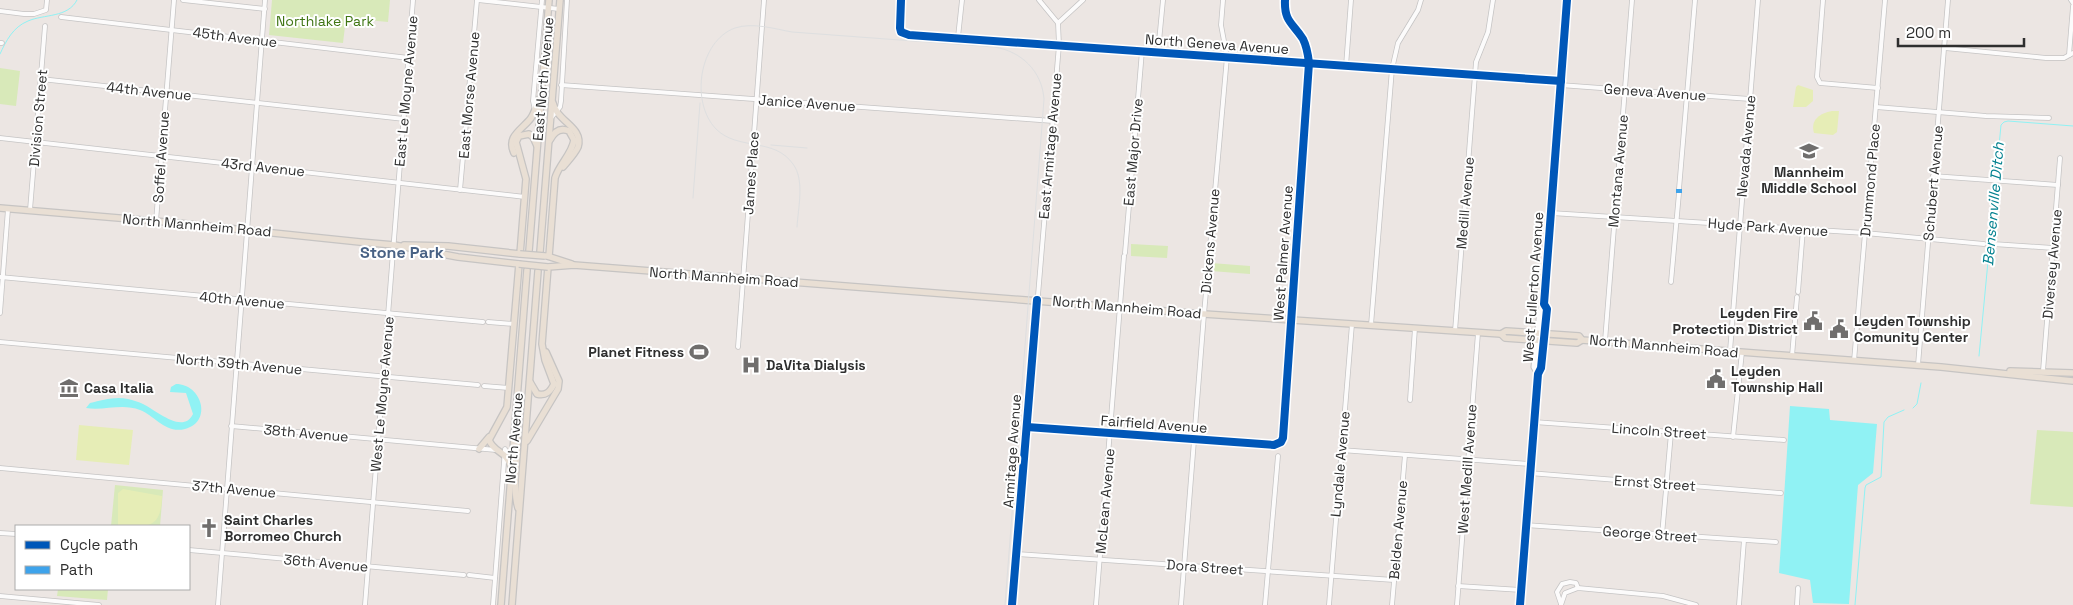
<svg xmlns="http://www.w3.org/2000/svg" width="2073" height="605" viewBox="0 0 2073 605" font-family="'Space Grotesk',sans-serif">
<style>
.green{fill:#d8e9b9}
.pitch{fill:#e6edb6}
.water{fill:#90f2f4}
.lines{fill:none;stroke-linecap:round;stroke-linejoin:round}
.stream{stroke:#90f2f4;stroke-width:1}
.street-casing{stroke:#c5c4c4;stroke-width:5.5}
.secondary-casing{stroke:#c5c4c4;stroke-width:7}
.primary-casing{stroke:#c6c4c3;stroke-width:8}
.street{stroke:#fcfbfb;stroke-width:4}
.secondary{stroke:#fcfbfb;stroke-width:5}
.primary{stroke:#e9dfd4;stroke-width:5.5}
.rail{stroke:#dedfe0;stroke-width:1}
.primary-bridge-casing{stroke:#c6c4c3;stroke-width:8;stroke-linecap:butt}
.primary-bridge{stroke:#e9dfd4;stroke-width:5.5}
.quiet{stroke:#3ea3eb;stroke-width:6;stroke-dasharray:12 6;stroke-linecap:butt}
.cycleway-casing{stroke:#fff;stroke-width:11}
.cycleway{stroke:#0057b8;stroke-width:8}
.labels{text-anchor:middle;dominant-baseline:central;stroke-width:4;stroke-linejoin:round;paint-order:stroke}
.park-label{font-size:14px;fill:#3f7513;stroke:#fff}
.street-label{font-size:14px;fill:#2e2e2e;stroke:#fff}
.poi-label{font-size:14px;font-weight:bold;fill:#2e2e2e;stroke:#fff;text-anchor:start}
.water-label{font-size:15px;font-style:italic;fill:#03818f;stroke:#fff}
.quarter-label{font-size:16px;font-weight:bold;fill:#486184;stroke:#fff}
</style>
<rect width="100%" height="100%" fill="#ece6e3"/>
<!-- green -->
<g class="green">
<polygon points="272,0 390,0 388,22 346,18 343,43 269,35"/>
<polygon points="0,68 20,71 16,106 0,104"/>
<polygon points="1131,244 1168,246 1167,258 1131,256"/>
<polygon points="1211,263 1250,266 1250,274 1211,271"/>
<polygon points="2037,430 2073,432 2073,507 2030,504"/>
<polygon points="115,485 163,490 160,526 111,526"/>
<polygon points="58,589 108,589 107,600 57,596"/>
</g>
<!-- pitch -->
<g class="pitch">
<polygon points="1798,85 1813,90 1813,101 1806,107 1793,107 1796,87"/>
<path d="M1832 111H1839L1837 132 1833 135 1814 133C1810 120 1820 113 1832 111Z"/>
<polygon points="79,425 133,430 129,465 76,460"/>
<path d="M123 489 162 496C161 531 146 526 118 526V493Z"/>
</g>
<!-- water -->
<g class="water">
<path d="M176 384C202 384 213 422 185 429 166 434 155 416 140 410 122 403 104 411 86 408L90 403C102 400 116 396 128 399 133 400 139 402 143 404 156 410 183 435 193 414L186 393 170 392 171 387Z"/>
<polygon points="1790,406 1829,409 1830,420 1877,424 1873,473 1858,485 1849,604 1813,603 1810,580 1779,573"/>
</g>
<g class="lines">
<!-- stream -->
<g class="stream">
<path d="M0 54C6 41 13 27 28 21 44 14 68 18 77 0"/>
<polyline points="1979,356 2001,125 2004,122 2008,121 2073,126"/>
<polyline points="1913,408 1917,404 1921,383"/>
<polyline points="1855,605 1865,488 1866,485 1881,477 1884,422 1888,417 1904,410"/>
</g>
<!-- street casing -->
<g class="street-casing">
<g id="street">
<polyline points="183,0 265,9"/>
<polyline points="478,0 559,9"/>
<polyline points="901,0 900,28 901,32 909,35 1561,81"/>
<polyline points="1823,0 1817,77 1820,83 1878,88"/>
<polyline points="2071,0 2073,3"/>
<polyline points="0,11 24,14 34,14 46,10 47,0"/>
<polyline points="61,17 409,58"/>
<polyline points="1058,23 1083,0"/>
<polyline points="958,37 962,0"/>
<polyline points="0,43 2,43"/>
<polyline points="1945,48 2046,58 2064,58 2073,53"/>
<polyline points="1158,52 1163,0"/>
<polyline points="2069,55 2073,6"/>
<polyline points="1346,66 1351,0"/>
<polyline points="41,79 404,119"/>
<polyline points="561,85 1053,121"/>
<polyline points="1560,85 1750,99"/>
<polyline points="1876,107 1986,116 2049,118"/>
<polyline points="551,118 560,107 561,101 567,0"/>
<polyline points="539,119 535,110 533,101 542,0"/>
<polyline points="0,138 525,197"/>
<polyline points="1933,176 2058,185"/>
<polyline points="1679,189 1695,0"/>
<polyline points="460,190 477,0"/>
<polyline points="30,210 45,26"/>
<polyline points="1551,213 1865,233 1984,244"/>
<polyline points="156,221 174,0"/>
<polyline points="1993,244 2053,248"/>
<polyline points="1125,253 1142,51"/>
<polyline points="0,277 483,322"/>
<polyline points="1671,282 1679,193"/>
<polyline points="1798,292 1803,229"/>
<polyline points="0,313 8,209"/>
<polyline points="488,322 514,324"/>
<polyline points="1371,325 1392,69 1398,43 1418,10 1421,0"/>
<polyline points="1455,331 1476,62 1488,32 1493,0"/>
<polyline points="1605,341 1632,0"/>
<polyline points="0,342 478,385"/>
<polyline points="738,347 764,0"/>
<polyline points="1730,351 1758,0"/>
<polyline points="1792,356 1797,297"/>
<polyline points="1854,361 1885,0"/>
<polyline points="1918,365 1948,0"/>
<polyline points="2043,371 2060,158"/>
<polyline points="484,386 509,388"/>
<polyline points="1410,400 1415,328"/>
<polyline points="1534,422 1784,440"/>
<polyline points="231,426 496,450"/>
<path d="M1027 427 1274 445 1281 442 1283 438 1309 63C1308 54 1307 47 1303 39 1293 23 1284 22 1285 0"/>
<polyline points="1733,437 1742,352"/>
<polyline points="1341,450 1530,464"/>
<polyline points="0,468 468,511"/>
<polyline points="1529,473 1781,493"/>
<polyline points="1525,525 1776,542"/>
<polyline points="0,533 16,534"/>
<polyline points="1662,535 1671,433"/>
<polyline points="189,550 464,575"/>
<polyline points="1017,554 1394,580"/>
<polyline points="469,575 495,578"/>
<polyline points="1458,586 1521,590"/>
<polyline points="0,596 99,605"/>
<polyline points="1561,604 1557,592 1562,584 1570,582 1576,583 1578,588"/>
<polyline points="218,605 265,0"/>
<polyline points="365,605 413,0"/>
<polyline points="493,605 505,449"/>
<polyline points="1012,605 1059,45 1058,23 1039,0"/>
<polyline points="1096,605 1124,256"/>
<polyline points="1181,605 1204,314 1227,57 1221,25 1223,0"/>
<polyline points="1265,605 1278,456"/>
<polyline points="1329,605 1352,324"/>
<polyline points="1392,605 1405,455"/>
<polyline points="1457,605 1478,333"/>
<polyline points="1561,605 1565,593 1578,588 1663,596 1696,605"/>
<polyline points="1739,605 1744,540"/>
<polyline points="1797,605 1798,588"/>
</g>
</g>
<!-- secondary casing -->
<g class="secondary-casing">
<g id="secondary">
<polyline points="1538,374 1534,367 1536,347 1540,311 1544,304"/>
<polyline points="1520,605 1538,374 1541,368 1547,309 1544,304 1545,291 1567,0"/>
</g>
</g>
<!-- primary casing -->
<g class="primary-casing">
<g id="primary">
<path d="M553 103C557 122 584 127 578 147 575 154 568 161 563 167"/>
<path d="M514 153C506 136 522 130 531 118 534 113 537 105 539 99"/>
<path d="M0 208 178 223 360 242 394 245 458 257 519 264 507 407 489 440C494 453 507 451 511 467"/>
<polyline points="404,245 448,246 520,254 526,179 516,142 519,136 529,134 533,137 537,146"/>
<polyline points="529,251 549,0"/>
<polyline points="540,252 560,0"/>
<polyline points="547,256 572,264"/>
<path d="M549 256 555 178C559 164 572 154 574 140L569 131C560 127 554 132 550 140"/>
<polyline points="1501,334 1506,331 1579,336 1582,340 1941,367 2073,381"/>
<polyline points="2010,371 2073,373"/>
<path d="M530 382 537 394C546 396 550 392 554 384L545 360 542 344 548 267 574 265 1204 314 1501 334 1505 338 1577 343 1582 340"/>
<path d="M517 425C520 452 511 483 518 508"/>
<polyline points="527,441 558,389 559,381 546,352"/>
<polyline points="479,449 489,437"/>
<polyline points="501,605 527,270"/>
<polyline points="512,605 538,271"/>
</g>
</g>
<!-- street -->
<use href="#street" class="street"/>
<!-- secondary -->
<use href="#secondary" class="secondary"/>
<!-- primary -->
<use href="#primary" class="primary"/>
<!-- rail -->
<g class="rail">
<polyline points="771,145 807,148"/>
<polyline points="693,198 700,103"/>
<path d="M797 227C798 208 805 180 793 164 774 137 738 151 716 129 690 102 699 41 735 28 753 22 775 29 792 32L994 47C1021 51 1042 71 1044 99L1005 605"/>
</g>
<!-- primary-bridge casing -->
<g class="primary-bridge-casing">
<g id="primary-bridge">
<polyline points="520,254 545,256"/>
<polyline points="519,264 548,267"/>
</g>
</g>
<!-- primary-bridge -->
<use href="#primary-bridge" class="primary-bridge"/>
<!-- quiet -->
<polyline class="quiet" points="1679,193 1679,189"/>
<!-- cycleway casing -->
<g class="cycleway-casing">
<g id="cycleway">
<polyline points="901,0 900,28 901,32 909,35 1561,81"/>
<path d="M1027 427 1274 445 1281 442 1283 438 1309 63C1308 54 1307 47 1303 39 1293 23 1284 22 1285 0"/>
<polyline points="1012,605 1037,300"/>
<polyline points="1520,605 1538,374 1541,368 1547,309 1544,304 1545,291 1567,0"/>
</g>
</g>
<!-- cycleway -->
<use href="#cycleway" class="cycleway"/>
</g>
<!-- icons -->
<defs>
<g id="school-bare" transform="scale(1.5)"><path d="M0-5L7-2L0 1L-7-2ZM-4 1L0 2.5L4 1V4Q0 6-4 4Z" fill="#706e6d" stroke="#fff" stroke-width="2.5" paint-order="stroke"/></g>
<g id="civic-bare" transform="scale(1.5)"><path d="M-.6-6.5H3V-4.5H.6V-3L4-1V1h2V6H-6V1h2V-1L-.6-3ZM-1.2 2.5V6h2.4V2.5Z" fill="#706e6d" stroke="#fff" stroke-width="2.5" paint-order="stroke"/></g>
<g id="stadium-bare" transform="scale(1.5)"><path d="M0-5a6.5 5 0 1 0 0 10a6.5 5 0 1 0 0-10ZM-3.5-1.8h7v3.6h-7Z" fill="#706e6d" stroke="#fff" stroke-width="2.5" paint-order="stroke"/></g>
<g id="hospital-bare" transform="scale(1.5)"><path d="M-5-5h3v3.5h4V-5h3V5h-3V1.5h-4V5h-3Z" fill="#706e6d" stroke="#fff" stroke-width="2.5" paint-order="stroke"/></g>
<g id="museum-bare" transform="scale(1.5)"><path d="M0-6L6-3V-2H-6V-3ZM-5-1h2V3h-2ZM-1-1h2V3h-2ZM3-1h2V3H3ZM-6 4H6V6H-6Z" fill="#706e6d" stroke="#fff" stroke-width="2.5" paint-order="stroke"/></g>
<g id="church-bare" transform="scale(1.5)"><path d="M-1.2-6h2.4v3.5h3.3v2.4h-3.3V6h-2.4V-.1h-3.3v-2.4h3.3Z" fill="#706e6d" stroke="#fff" stroke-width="2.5" paint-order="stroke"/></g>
</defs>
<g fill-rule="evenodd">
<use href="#school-bare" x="1809" y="151"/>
<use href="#civic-bare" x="1813" y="321"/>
<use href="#civic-bare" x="1839" y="329"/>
<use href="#stadium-bare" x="699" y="352"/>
<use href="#hospital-bare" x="751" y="365"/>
<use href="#civic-bare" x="1716" y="379"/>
<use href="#museum-bare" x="69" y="388"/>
<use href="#church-bare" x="209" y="528"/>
</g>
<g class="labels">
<!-- park labels -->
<g class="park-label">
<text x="325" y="21">Northlake Park</text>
</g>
<!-- street labels -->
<g class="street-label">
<text transform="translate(235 37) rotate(7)">45th Avenue</text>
<text transform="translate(1217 44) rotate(4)">North Geneva Avenue</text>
<text transform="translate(543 79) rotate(-85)">East North Avenue</text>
<text transform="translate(149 91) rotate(6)">44th Avenue</text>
<text transform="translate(406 91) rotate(-85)">East Le Moyne Avenue</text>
<text transform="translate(1655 92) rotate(4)">Geneva Avenue</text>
<text transform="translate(469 95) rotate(-85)">East Morse Avenue</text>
<text transform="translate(807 103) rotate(4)">Janice Avenue</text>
<text transform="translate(38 118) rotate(-85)">Division Street</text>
<text transform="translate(1050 146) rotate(-85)">East Armitage Avenue</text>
<text transform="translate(1746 146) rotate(-85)">Nevada Avenue</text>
<text transform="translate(1133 152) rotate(-85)">East Major Drive</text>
<text transform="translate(161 157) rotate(-86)">Soffel Avenue</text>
<text transform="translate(263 167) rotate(6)">43rd Avenue</text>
<text transform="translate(1618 171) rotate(-85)">Montana Avenue</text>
<text transform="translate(751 173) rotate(-86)">James Place</text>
<text transform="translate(1870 180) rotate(-85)">Drummond Place</text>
<text transform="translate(1933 183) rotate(-85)">Schubert Avenue</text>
<text transform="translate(1465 203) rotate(-85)">Medill Avenue</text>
<text transform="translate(197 225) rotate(5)">North Mannheim Road</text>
<text transform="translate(1768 227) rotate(4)">Hyde Park Avenue</text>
<text transform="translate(1210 241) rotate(-85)">Dickens Avenue</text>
<text transform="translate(1283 253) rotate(-86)">West Palmer Avenue</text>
<text transform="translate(2052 264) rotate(-85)">Diversey Avenue</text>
<text transform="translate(724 277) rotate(4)">North Mannheim Road</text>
<text transform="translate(1533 287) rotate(-86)">West Fullerton Avenue</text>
<text transform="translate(242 300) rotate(5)">40th Avenue</text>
<text transform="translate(1127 307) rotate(5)">North Mannheim Road</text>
<text transform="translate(1664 346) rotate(5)">North Mannheim Road</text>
<text transform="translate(239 364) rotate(5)">North 39th Avenue</text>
<text transform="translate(382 394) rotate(-85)">West Le Moyne Avenue</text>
<text transform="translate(1154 424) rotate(4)">Fairfield Avenue</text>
<text transform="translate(1659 431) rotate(4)">Lincoln Street</text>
<text transform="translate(306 433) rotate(5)">38th Avenue</text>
<text transform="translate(514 438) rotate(-85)">North Avenue</text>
<text transform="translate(1012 451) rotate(-86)">Armitage Avenue</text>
<text transform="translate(1340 464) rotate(-85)">Lyndale Avenue</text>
<text transform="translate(1467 469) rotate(-86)">West Medill Avenue</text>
<text transform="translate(1655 483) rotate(4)">Ernst Street</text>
<text transform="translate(234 489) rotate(5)">37th Avenue</text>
<text transform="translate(1105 501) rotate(-85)">McLean Avenue</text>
<text transform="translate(1398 530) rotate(-85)">Belden Avenue</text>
<text transform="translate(1650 534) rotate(4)">George Street</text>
<text transform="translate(326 563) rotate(5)">36th Avenue</text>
<text transform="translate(1205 567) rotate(4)">Dora Street</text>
</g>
<!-- poi labels -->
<g class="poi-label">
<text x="1809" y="172" text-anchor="middle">Mannheim<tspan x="1809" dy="16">Middle School</tspan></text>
<text x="1798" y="313" text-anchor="end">Leyden Fire<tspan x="1798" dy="16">Protection District</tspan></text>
<text x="1854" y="321">Leyden Township<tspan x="1854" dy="16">Comunity Center</tspan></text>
<text x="684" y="352" text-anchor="end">Planet Fitness</text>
<text x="766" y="365">DaVita Dialysis</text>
<text x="1731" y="371">Leyden<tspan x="1731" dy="16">Township Hall</tspan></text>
<text x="84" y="388">Casa Italia</text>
<text x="224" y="520">Saint Charles<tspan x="224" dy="16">Borromeo Church</tspan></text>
</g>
<!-- water labels -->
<g class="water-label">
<text transform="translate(1993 204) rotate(-85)">Bensenville Ditch</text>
</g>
<!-- quarter labels -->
<g class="quarter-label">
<text x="402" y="252">Stone Park</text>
</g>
</g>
<!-- legend -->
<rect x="15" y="525" width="175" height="65" fill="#ffffff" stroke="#ababab"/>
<rect x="25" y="541" width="25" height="8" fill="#0057b8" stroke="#ababab"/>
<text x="60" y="550" font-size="15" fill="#2e2e2e">Cycle path</text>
<rect x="25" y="566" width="25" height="8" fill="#3ea3eb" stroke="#ababab"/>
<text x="60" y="575" font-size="15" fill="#2e2e2e">Path</text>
<!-- scale -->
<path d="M1898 38v8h126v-8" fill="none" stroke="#2e2e2e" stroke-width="2.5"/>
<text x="1906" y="38" font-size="15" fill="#2e2e2e" stroke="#ffffff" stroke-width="4" paint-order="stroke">200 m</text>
</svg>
